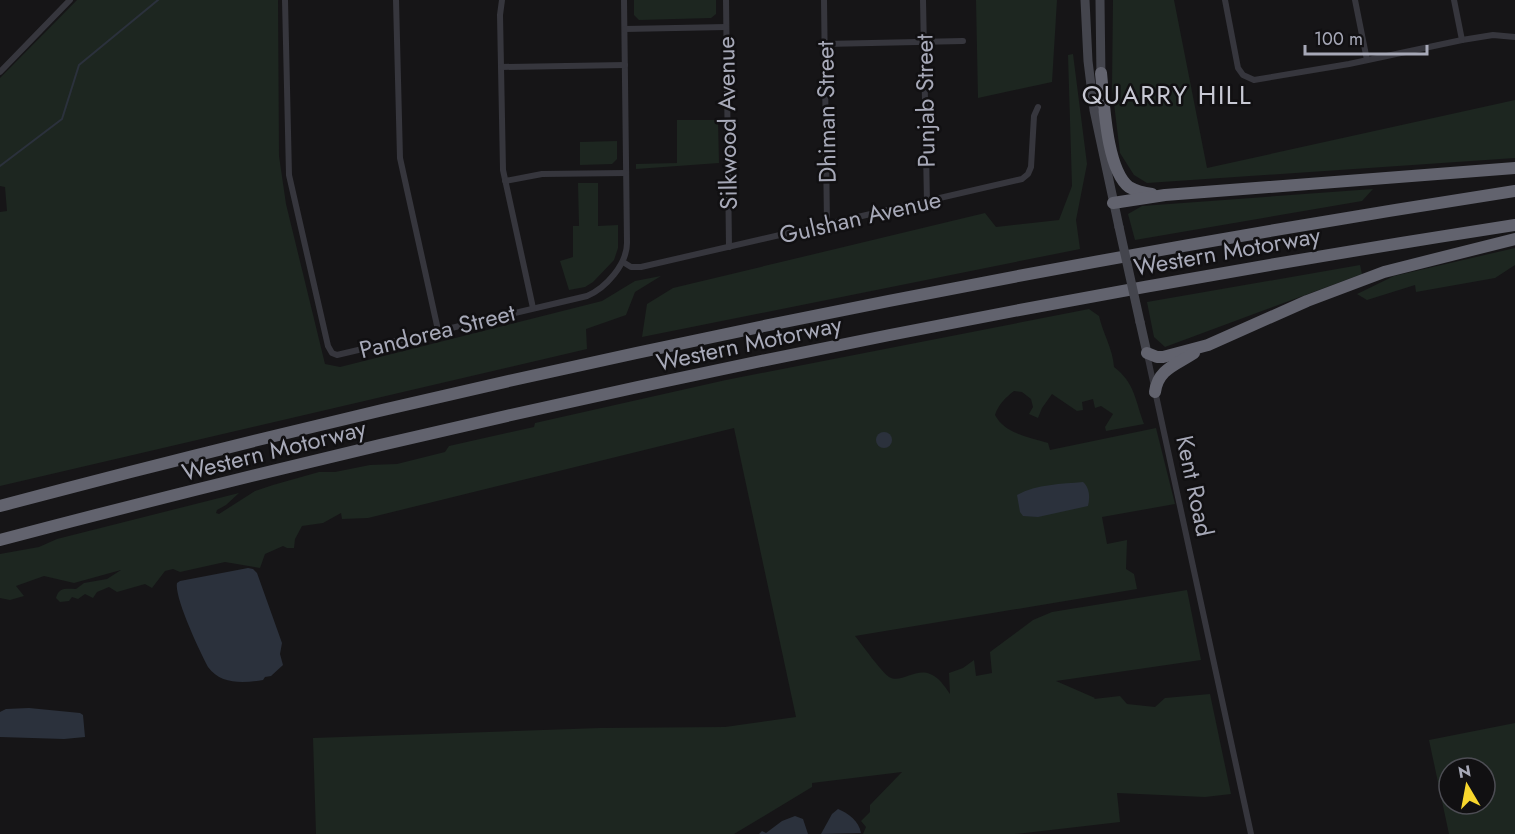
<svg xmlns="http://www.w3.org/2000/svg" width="1515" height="834" viewBox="0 0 1515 834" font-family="Jost,sans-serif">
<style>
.green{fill:#1d2620;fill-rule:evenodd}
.water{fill:#2b313c}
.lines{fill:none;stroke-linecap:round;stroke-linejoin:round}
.stream{stroke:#2b313c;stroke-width:2}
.street{stroke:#36363d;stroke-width:6}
.secondary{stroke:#44454d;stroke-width:9}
.highway{stroke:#62636e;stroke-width:12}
.secondary-bridge{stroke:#44454d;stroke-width:9}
.labels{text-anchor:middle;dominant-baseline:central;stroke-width:5;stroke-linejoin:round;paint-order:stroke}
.street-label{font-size:24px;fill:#a7a9b8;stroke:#111012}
.neighbourhood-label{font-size:26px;letter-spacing:1.5px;fill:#c8c9d4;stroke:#111012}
</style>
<rect width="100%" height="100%" fill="#161517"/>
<!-- green -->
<g class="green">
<polygon points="77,0 278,0 279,156 286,204 325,364 340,367 602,301 635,281 661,276 635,292 626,315 586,329 587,349 0,486 0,212 7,211 5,187 0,186 0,78"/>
<polygon points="634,0 716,0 716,14 711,18 639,20 634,15"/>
<polygon points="976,0 1057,0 1052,82 978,98"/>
<polygon points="1113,0 1174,0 1207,168 1515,100 1515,158 1147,183 1134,175 1120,153 1112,87"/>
<polygon points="1073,54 1087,164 1076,220 1080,249 642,337 647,304 673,288 985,213 996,227 1059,220 1072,186 1068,55"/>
<polygon points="677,120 718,120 719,163 636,169 636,164 677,163"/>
<polygon points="617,141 617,159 612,164 580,165 580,142"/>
<polygon points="578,183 598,183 598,226 618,225 618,248 614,260 593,282 585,287 569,290 560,261 573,257 573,226 579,226"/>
<polygon points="1373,189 1362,201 1135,240 1128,214 1142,206"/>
<polygon points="1515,248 1515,265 1495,278 1416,292 1415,285 1367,300 1357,294 1394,276"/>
<polygon points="1360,265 1362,274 1165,347 1154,337 1147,302"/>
<path d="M1089 309 1099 316C1103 334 1113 349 1114 367 1135 383 1135 400 1144 424L1106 431 1105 427 1113 414 1101 406 1095 408 1093 399 1082 402 1083 410 1077 411 1052 394 1042 408 1038 418 1029 414 1033 407 1031 399 1022 392 1014 391C1006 397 998 405 995 415 1005 434 1029 437 1048 443L1050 450 1156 428 1175 504 1102 517 1107 544 1127 540 1126 569 1134 574 1137 589 855 636C863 646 880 670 889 677 901 684 915 668 930 674 939 677 945 687 950 694L949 673 963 668 974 660 976 676 992 673 990 652 1033 620 1052 612 1187 590 1201 660 1056 681 1095 698 1094 699 1120 696 1127 704 1155 707 1165 698 1210 694 1231 794 1205 797 1117 793 1120 822 1015 834H863L866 827 861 821 870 812V805L902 772 812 783V787L734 834H316L313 738 600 728 725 727 796 717 734 428 368 518 342 519 341 513 323 523 302 526 295 539 294 548H287L283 546 265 554 260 568 225 562 180 572 173 569 165 571 152 588 145 584 117 592 109 587 97 592 93 598 85 594 78 599 72 597 69 601 60 602 56 598C59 587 66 589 76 589L84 583 107 579 121 570 74 583 44 576 16 586 24 596 10 600 0 598V554L39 547 57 539 239 493 226 505 217 510 216 513 219 514 255 491 273 485 319 472H335L370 465 397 464 445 452 449 446 534 427 535 423 726 380Z"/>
<path d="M1515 723V834H1449L1429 740ZM1449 768H1485V804H1449Z"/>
</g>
<!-- water -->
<g class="water">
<circle cx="884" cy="440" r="8"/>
<path d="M1083 482C1090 488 1090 498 1088 506L1038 517 1023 516 1020 512 1017 495C1037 484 1062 484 1083 482Z"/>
<path d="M248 568 253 569 257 573 282 643 280 654 283 665 271 676 265 677 263 680C244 683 221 685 208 667 200 652 174 597 177 583L180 581Z"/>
<polygon points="29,708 80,713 83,715 85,737 64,739 0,737 0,712 6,709"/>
<path d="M838 809C848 813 859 821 861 833L821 834 832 814Z"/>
<polygon points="795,816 803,819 808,834 759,834 762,831 766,833 782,821"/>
</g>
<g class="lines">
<!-- stream -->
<polyline class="stream" points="0,166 62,119 79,65 158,0"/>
<!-- street -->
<g class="street">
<path d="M285 0 289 175 328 346 332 353 337 355 587 296C606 288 627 264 627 243L624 0"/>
<polyline points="396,0 400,158 438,330"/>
<polyline points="502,0 500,15 503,170 533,308"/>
<polyline points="726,0 729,247"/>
<polyline points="824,0 827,224"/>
<polyline points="923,0 927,202"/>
<polyline points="1225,0 1238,68 1243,75 1254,80 1349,64 1462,40 1493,35 1515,37"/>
<polyline points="1355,0 1367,60"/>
<polyline points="1454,0 1462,40"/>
<polyline points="625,29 726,27"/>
<polyline points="825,44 963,41"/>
<polyline points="501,67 625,65"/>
<polyline points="0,72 70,0"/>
<polyline points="505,181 542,174 626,173"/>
<polyline points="623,262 631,267 641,267 1022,179 1028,174 1031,167 1034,116 1038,107"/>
<polyline points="1147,354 1251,834"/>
</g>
<!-- secondary -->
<g class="secondary">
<polyline points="1085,0 1088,61 1094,110 1119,227"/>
<polyline points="1100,0 1101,78"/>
<polyline points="1140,322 1147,353"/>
</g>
<!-- highway -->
<g class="highway">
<path d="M1101 73C1104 101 1106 169 1129 187 1136 191 1144 193 1152 194"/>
<polyline points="1113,203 1165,195 1515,168"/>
<polyline points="1147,353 1157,357 1163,357 1208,345 1307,301 1384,272 1515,239"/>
<path d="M1155 392C1158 369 1176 365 1194 353"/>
<path d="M0 506C498 373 1006 270 1515 191"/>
<path d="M0 540C499 408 1005 304 1515 225"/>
</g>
<!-- secondary-bridge -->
<polyline class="secondary-bridge" points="1119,227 1140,322"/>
</g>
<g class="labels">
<!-- street labels -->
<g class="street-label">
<text transform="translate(925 101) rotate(-91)">Punjab Street</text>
<text transform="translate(826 112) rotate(-91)">Dhiman Street</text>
<text transform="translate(727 123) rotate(-91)">Silkwood Avenue</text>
<text transform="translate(860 217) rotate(-13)">Gulshan Avenue</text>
<text transform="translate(1227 251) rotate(-10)">Western Motorway</text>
<text transform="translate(437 331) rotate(-14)">Pandorea Street</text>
<text transform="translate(749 343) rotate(-12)">Western Motorway</text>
<text transform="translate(274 450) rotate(-14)">Western Motorway</text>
<text transform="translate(1195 486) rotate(78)">Kent Road</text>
</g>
<!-- neighbourhood labels -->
<g class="neighbourhood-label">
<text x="1167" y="95">QUARRY HILL</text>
</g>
</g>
<!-- north arrow -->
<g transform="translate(1467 786) rotate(350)"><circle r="28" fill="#111012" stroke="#4d4d54" stroke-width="1.5"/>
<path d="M0-4.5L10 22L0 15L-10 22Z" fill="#f8d72d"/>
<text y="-9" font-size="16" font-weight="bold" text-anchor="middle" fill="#a7a9b8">N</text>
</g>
<!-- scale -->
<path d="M1305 45v9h122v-9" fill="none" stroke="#a7a9b8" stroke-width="3"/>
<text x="1314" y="45" font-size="18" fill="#a7a9b8" stroke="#111012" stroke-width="4.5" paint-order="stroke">100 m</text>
</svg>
